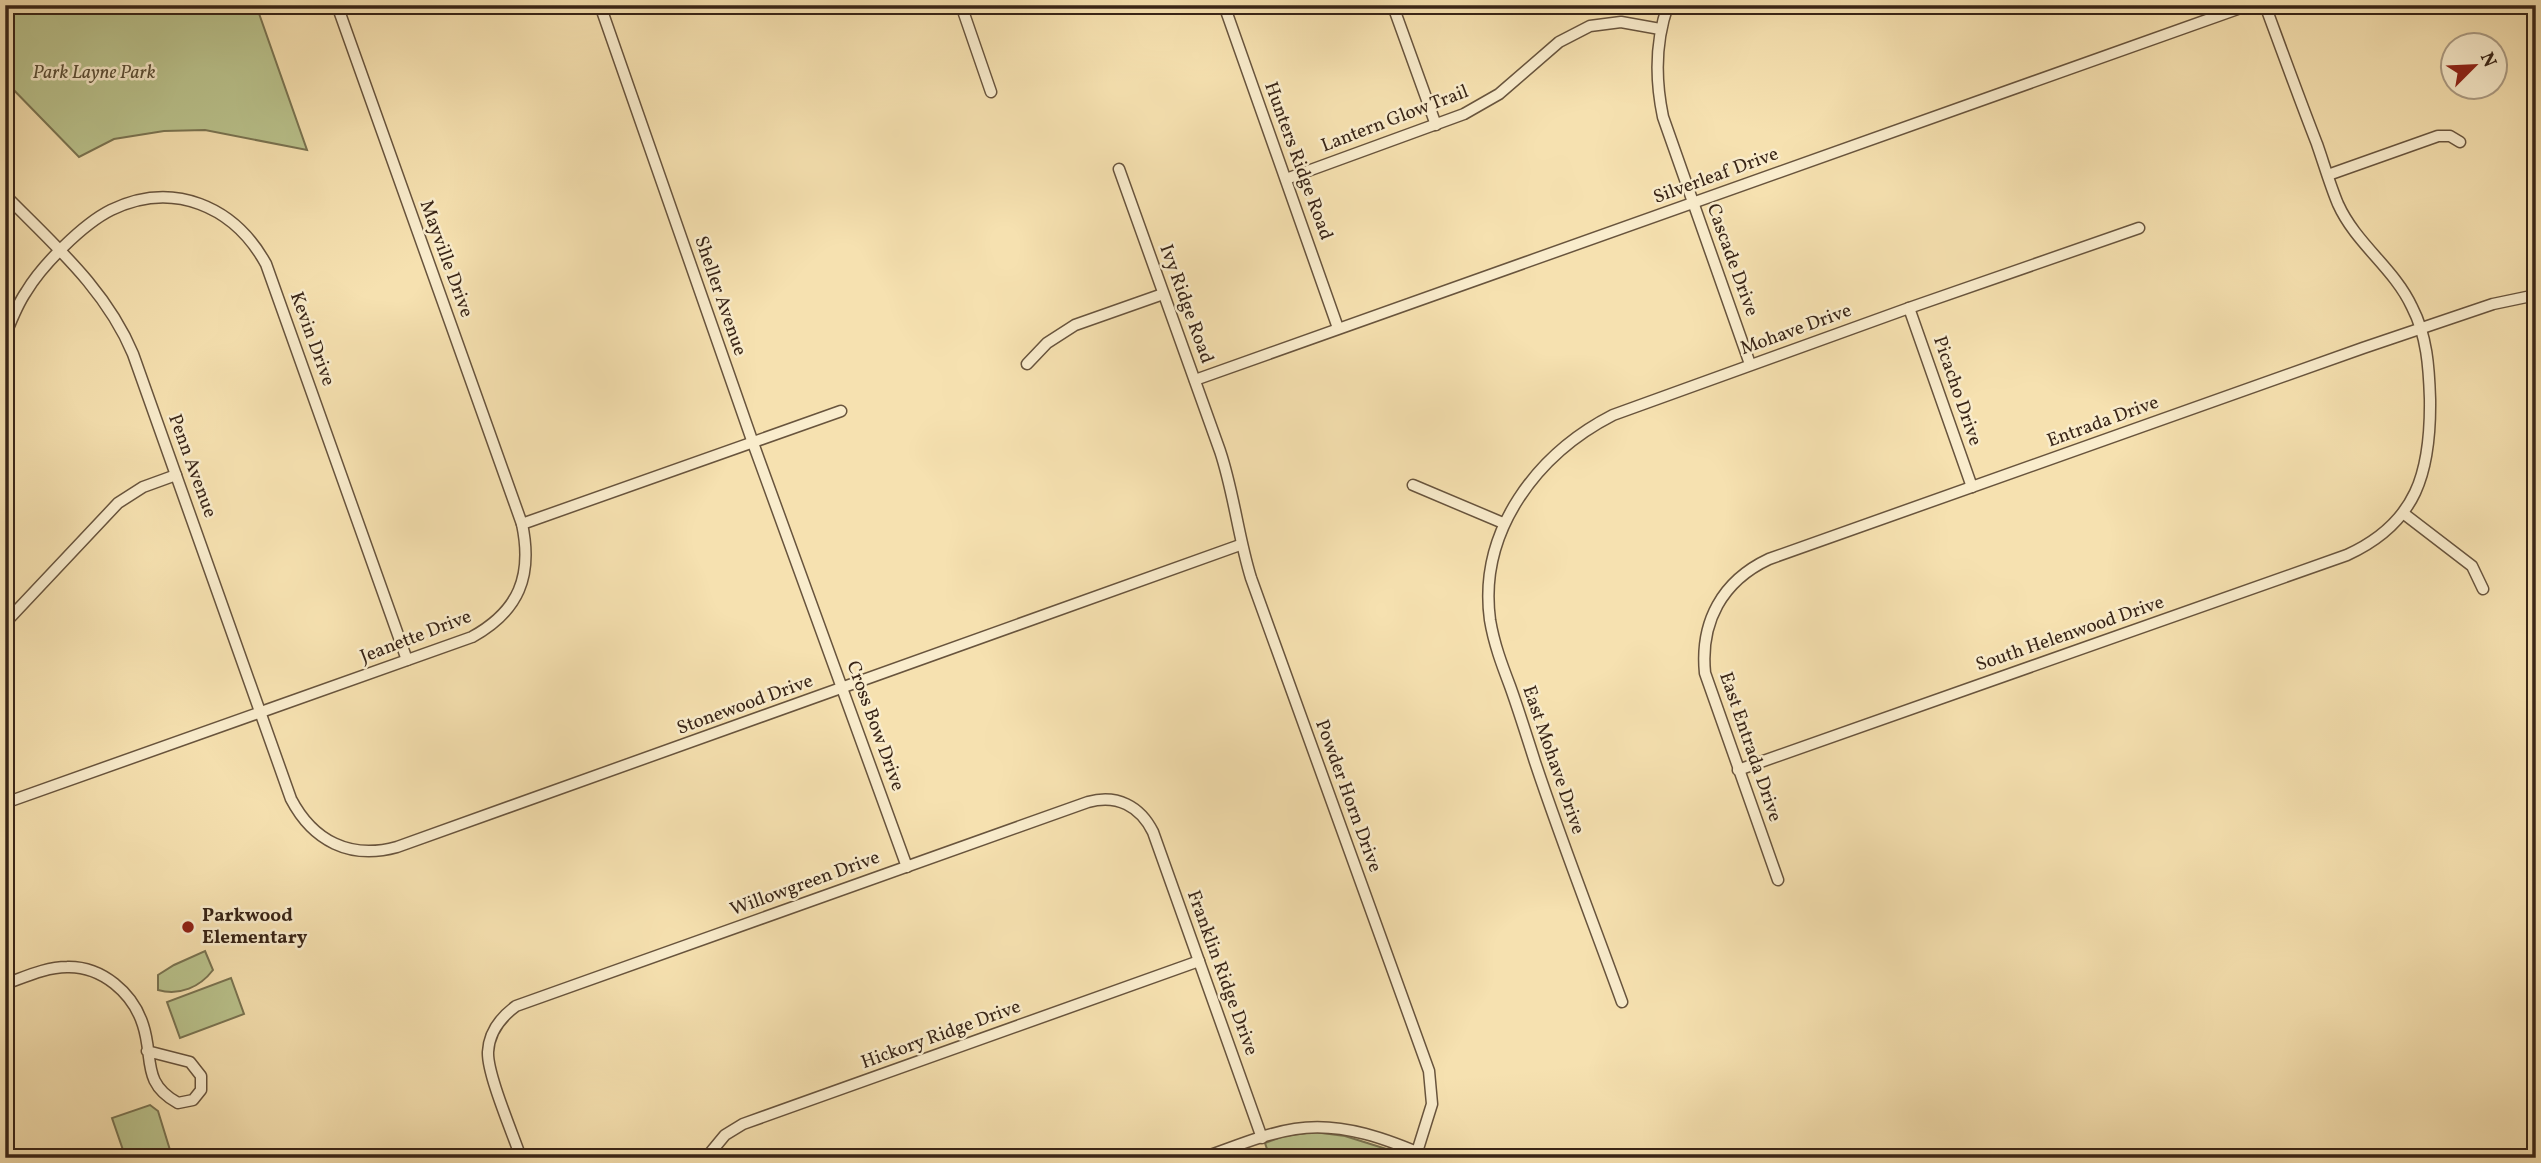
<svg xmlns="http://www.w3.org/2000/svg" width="2541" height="1163" viewBox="0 0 2541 1163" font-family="Vollkorn,serif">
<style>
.green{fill:#bac38d;stroke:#7a7452;stroke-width:2}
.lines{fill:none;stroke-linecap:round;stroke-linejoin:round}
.street-casing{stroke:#68543d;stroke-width:13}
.street{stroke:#f9eccc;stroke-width:10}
.poi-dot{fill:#8f2418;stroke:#f9eccc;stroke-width:2.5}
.labels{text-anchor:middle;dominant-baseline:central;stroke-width:5;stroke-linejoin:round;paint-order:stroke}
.park-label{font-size:19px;font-style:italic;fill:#594c34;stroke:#f9eccc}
.street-label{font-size:19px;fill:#392517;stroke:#f9eccc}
.poi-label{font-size:19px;font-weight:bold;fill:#392517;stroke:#f9eccc;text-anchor:start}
</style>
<rect width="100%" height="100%" fill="#f6e1b0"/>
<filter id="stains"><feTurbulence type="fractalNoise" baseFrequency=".00286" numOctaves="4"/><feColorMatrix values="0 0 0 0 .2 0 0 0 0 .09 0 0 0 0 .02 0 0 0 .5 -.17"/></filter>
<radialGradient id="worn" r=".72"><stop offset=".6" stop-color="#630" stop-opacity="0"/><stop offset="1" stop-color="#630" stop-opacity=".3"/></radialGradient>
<!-- green -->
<g class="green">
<polygon points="5,5 256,5 307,150 205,130 164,131 114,139 79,157 5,81"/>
<path d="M205 951 213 970C200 987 180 996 158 990V975L174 965Z"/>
<polygon points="231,978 244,1014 180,1038 167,1002"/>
<polygon points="150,1105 158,1111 170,1150 132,1158 123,1150 112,1118"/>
<polygon points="1314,1132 1345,1136 1415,1158 1270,1158 1265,1143 1284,1136"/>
</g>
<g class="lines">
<!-- street casing -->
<g class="street-casing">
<g id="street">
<polyline points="600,5 753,443 907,867"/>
<polyline points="961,5 991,92"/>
<polyline points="1224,5 1338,328"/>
<path d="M1668 5C1655 42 1655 79 1663 117L1750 364"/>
<polyline points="1393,6 1436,125"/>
<path d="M1119 169 1220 451C1234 493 1238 536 1251 578L1429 1071 1432 1104 1417 1152"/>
<polyline points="2328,175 2438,136 2450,136 2460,142"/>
<polyline points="1286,179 1464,114 1499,94 1559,42 1590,26 1621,22 1660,29"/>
<path d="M5 195C53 244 106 289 133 354L291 799C313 841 350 860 397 847L1240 545"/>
<polyline points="1909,308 1972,487"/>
<path d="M5 336C11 321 17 305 26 292 42 265 83 224 111 210 173 180 234 206 266 264L407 660"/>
<polyline points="1027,364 1047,343 1075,325 1163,294"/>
<polyline points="1195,380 2249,5"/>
<polyline points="1413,485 1503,523"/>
<polyline points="2403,513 2472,566 2483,589"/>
<polyline points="522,524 841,411"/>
<polyline points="5,623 118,503 143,487 176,475"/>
<path d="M1738 770 2347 555C2417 523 2431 472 2430 399 2429 367 2427 336 2412 307 2394 268 2356 244 2338 204 2330 185 2324 164 2317 144 2299 98 2282 51 2265 5"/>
<path d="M5 803 472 637C519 611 533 576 522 524L337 5"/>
<path d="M1778 880 1705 673C1700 622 1722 581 1769 559L2363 348 2493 304 2536 295"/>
<path d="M5 984C25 977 46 967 67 967 102 966 133 993 143 1025 154 1058 141 1083 178 1103L193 1100 201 1090V1076L190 1062 147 1051"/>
<path d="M1622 1002C1593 922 1562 843 1535 762 1527 737 1519 711 1510 686 1502 665 1494 644 1490 620 1478 531 1537 454 1613 415L1909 308 2139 228"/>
<path d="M521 1158C513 1134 487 1074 488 1052 489 1032 501 1017 516 1006L1088 802C1117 794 1140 806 1153 832L1262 1138"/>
<polyline points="706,1158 725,1135 743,1124 1199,961"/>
<path d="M1202 1158C1232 1148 1263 1134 1295 1129 1341 1121 1390 1140 1431 1158"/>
</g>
</g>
<!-- street -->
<use href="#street" class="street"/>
</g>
<!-- markers -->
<circle class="poi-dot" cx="188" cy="927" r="7"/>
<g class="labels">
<!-- park labels -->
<g class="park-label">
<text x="94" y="73">Park Layne Park</text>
</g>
<!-- street labels -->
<g class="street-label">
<text transform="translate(1395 119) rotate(-21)">Lantern Glow Trail</text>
<text transform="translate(1298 161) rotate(70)">Hunters Ridge Road</text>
<text transform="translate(1716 176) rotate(-20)">Silverleaf Drive</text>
<text transform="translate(446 259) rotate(70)">Mayville Drive</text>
<text transform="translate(1732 260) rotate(70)">Cascade Drive</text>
<text transform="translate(720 296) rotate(71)">Sheller Avenue</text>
<text transform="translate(1186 304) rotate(70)">Ivy Ridge Road</text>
<text transform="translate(1796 330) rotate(-20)">Mohave Drive</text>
<text transform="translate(312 339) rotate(70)">Kevin Drive</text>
<text transform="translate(1957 391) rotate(71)">Picacho Drive</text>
<text transform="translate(2103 422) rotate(-20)">Entrada Drive</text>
<text transform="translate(192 466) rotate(70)">Penn Avenue</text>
<text transform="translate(2070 634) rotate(-19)">South Helenwood Drive</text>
<text transform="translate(416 637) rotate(-21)">Jeanette Drive</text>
<text transform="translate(745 705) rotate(-20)">Stonewood Drive</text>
<text transform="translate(875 726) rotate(70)">Cross Bow Drive</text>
<text transform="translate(1750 747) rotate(71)">East Entrada Drive</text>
<text transform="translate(1553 760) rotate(71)">East Mohave Drive</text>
<text transform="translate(1348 796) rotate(70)">Powder Horn Drive</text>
<text transform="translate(805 884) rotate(-20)">Willowgreen Drive</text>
<text transform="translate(1222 973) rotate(70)">Franklin Ridge Drive</text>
<text transform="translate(941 1035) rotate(-20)">Hickory Ridge Drive</text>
</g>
<!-- poi labels -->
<g class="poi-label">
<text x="202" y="916">Parkwood<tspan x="202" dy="22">Elementary</tspan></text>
</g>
</g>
<!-- margin -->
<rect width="2541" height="1163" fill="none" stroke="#f6e1b0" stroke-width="28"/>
<rect x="7" y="7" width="2527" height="1149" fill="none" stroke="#392517" stroke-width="3.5"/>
<rect x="14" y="14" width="2513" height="1135" fill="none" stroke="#392517" stroke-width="2"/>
<!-- north arrow -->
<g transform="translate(2474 66) rotate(66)"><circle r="33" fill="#f9eccc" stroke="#ac9c84" stroke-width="2"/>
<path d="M0-5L12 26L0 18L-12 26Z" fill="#8f2418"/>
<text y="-10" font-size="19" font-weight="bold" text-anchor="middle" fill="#392517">N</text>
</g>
<rect width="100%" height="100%" filter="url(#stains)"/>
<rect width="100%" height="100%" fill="url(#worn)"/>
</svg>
